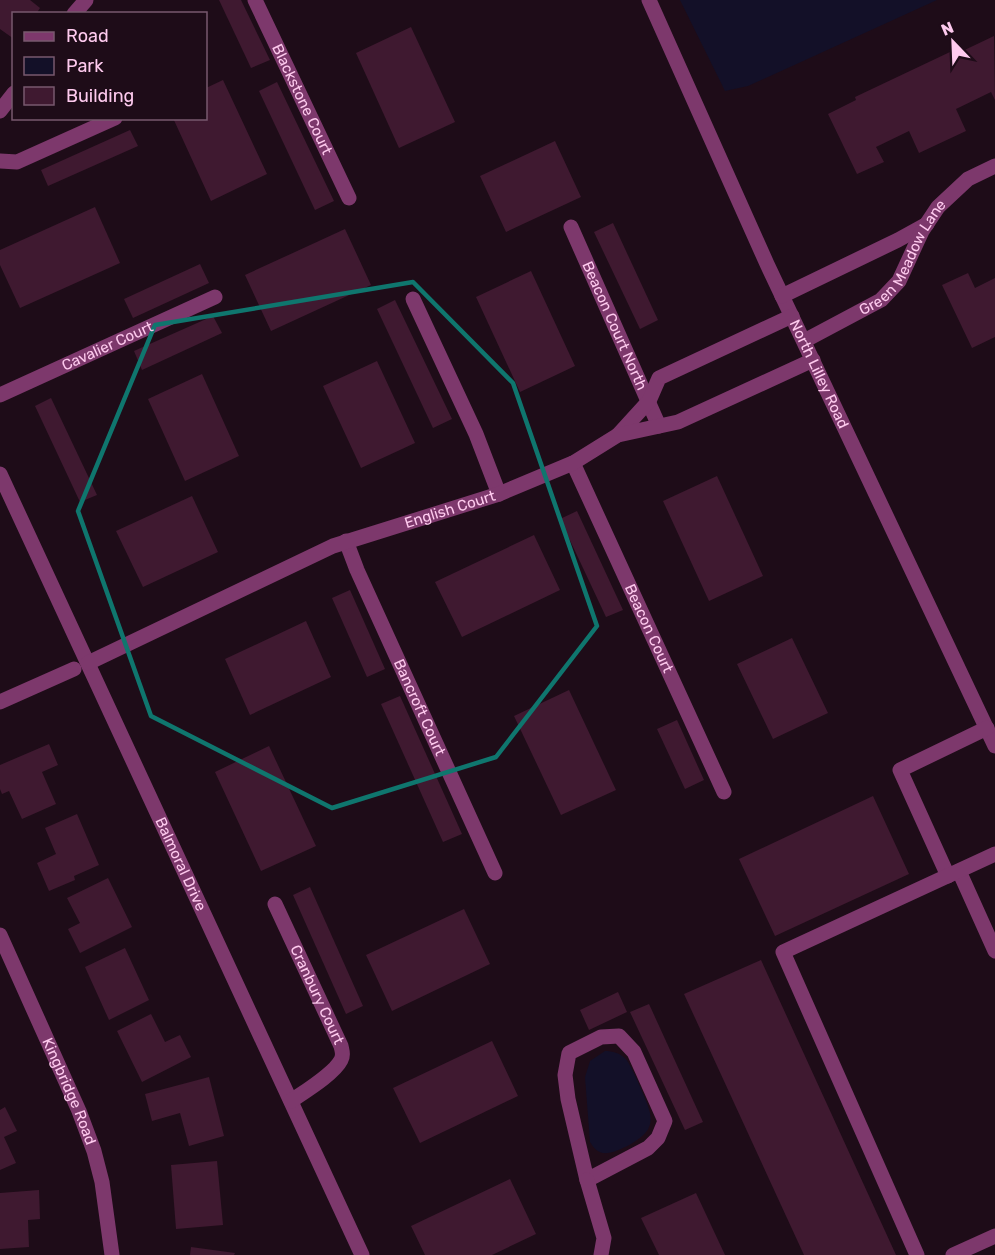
<svg xmlns="http://www.w3.org/2000/svg" width="995" height="1255" viewBox="0 0 995 1255" font-family="Rubik,sans-serif">
<style>
.green{fill:#131028}
.building{fill:#3f1930}
.lines{fill:none;stroke-linecap:round;stroke-linejoin:round}
.minor{stroke:#7d386c;stroke-width:15}
.marked{fill:none;stroke:#0f766e;stroke-width:4.5;stroke-linejoin:round}
.labels{text-anchor:middle;dominant-baseline:central;stroke-width:4.5;stroke-linejoin:round;paint-order:stroke}
.street-label{font-size:15px;fill:#fecaee;stroke:#1e0c18}
</style>
<rect width="100%" height="100%" fill="#1e0c18"/>
<!-- green -->
<g class="green">
<polygon points="680,0 937,0 748,86 725,91"/>
<path d="M605 1051C612 1051 620 1053 626 1059 631 1065 649 1105 650 1113 651 1118 651 1123 649 1127 646 1138 615 1155 603 1153 597 1152 593 1147 590 1142L585 1077 590 1061Z"/>
</g>
<!-- building -->
<g class="building">
<polygon points="0,0 30,0 40,8 36,14 14,14 14,39 0,29"/>
<polygon points="219,0 241,0 270,60 251,68"/>
<polygon points="411,27 455,122 399,148 356,53"/>
<polygon points="994,36 995,100 991,92 956,109 966,131 919,153 909,131 876,147 884,162 857,174 828,114 856,100 855,97 950,52 952,56"/>
<polygon points="223,80 267,174 211,201 173,118 206,118 206,88"/>
<polygon points="277,82 334,201 315,210 259,91"/>
<polygon points="130,130 138,146 48,186 41,170"/>
<polygon points="555,141 581,197 506,232 480,176"/>
<polygon points="95,207 120,263 20,308 0,265 0,250"/>
<polygon points="613,223 658,320 640,329 594,232"/>
<polygon points="345,229 371,285 271,331 245,275"/>
<polygon points="200,264 209,283 133,318 124,299"/>
<polygon points="531,271 575,366 520,392 476,297"/>
<polygon points="968,273 975,288 995,278 995,337 972,348 942,285"/>
<polygon points="395,300 452,419 433,428 377,309"/>
<polygon points="213,316 222,333 142,370 134,351"/>
<polygon points="377,361 415,443 361,468 323,386"/>
<polygon points="202,374 239,456 185,481 148,399"/>
<polygon points="51,398 97,495 80,502 35,406"/>
<polygon points="717,476 763,576 709,601 663,501"/>
<polygon points="192,496 218,552 143,587 116,531"/>
<polygon points="577,511 623,610 606,617 560,519"/>
<polygon points="534,535 560,590 462,637 435,582"/>
<polygon points="350,590 385,669 367,677 332,598"/>
<polygon points="306,621 331,677 250,715 225,659"/>
<polygon points="792,638 828,713 773,739 737,664"/>
<polygon points="569,690 616,790 561,815 514,716"/>
<polygon points="400,696 462,834 443,842 381,704"/>
<polygon points="677,720 704,780 685,789 657,729"/>
<polygon points="49,744 58,765 42,772 56,804 22,819 9,791 2,794 0,789 0,765"/>
<polygon points="269,746 316,846 261,871 215,772"/>
<polygon points="873,796 909,874 775,936 739,859"/>
<polygon points="77,814 99,865 74,876 75,880 49,891 37,863 56,854 45,828"/>
<polygon points="108,878 132,927 80,953 68,929 80,923 67,898"/>
<polygon points="310,887 363,1006 346,1014 293,895"/>
<polygon points="464,909 490,964 392,1011 366,955"/>
<polygon points="125,948 149,1000 109,1020 85,967"/>
<polygon points="761,960 896,1255 804,1255 684,994"/>
<polygon points="618,992 627,1012 589,1030 580,1010"/>
<polygon points="649,1004 703,1122 685,1130 630,1012"/>
<polygon points="151,1014 165,1042 180,1035 191,1057 142,1082 117,1031"/>
<polygon points="492,1041 518,1096 420,1143 393,1088"/>
<polygon points="209,1077 224,1136 189,1146 180,1113 152,1121 145,1094"/>
<polygon points="5,1107 17,1131 4,1137 16,1163 0,1170 0,1110"/>
<polygon points="217,1161 223,1225 176,1229 171,1165"/>
<polygon points="510,1179 536,1234 492,1255 425,1255 411,1226"/>
<polygon points="39,1190 40,1219 28,1220 29,1247 0,1249 0,1193"/>
<polygon points="696,1193 725,1255 659,1255 641,1218"/>
<polygon points="191,1247 235,1253 234,1255 190,1255"/>
</g>
<g class="lines">
<!-- minor -->
<g class="minor">
<path id="s1" d="M255 0 349 198"/>
<path id="s2" d="M649 0 767 264 995 746"/>
<polyline points="74,14 86,0"/>
<polyline points="0,111 14,93"/>
<polyline points="0,161 17,162 115,118"/>
<path id="s3" d="M571 227 659 426"/>
<polyline points="782,296 898,240 927,224"/>
<polyline points="413,299 476,434 499,494"/>
<path id="s4" d="M804 341 881 300 899 281 922 231 938 207 968 179 995 166"/>
<path id="s5" d="M0 395 215 297"/>
<polyline points="618,435 649,401 659,378 792,316"/>
<path id="s6" d="M573 463 724 792"/>
<path id="s7" d="M0 474 362 1255"/>
<path id="s8" d="M346 541 357 570 495 873"/>
<path id="s9" d="M88 663 333 546 499 494 573 463 618 435 678 422 813 360"/>
<polyline points="0,702 74,669"/>
<polyline points="959,871 995,951"/>
<polyline points="948,876 900,770 987,728"/>
<path id="s10" d="M275 904 341 1046C342 1051 344 1055 341 1060 334 1074 304 1092 291 1101"/>
<path id="s11" d="M0 935 79 1111 94 1151 102 1182 112 1255"/>
<polygon points="619,1036 634,1052 665,1121 658,1138 648,1148 587,1180 568,1099 565,1075 569,1053 601,1037"/>
<polyline points="587,1180 604,1238 601,1255"/>
<polyline points="917,1255 783,952 995,854"/>
<polyline points="953,1255 995,1236"/>
</g>
</g>
<!-- marked area -->
<path class="marked" d="M413 282 513 383 597 626 496 757 332 808 151 716 78 511 155 325Z"/>
<g class="labels">
<!-- street labels -->
<g class="street-label">
<text stroke="none"><textPath href="#s1" startOffset="110">Blackstone Court</textPath></text>
<text stroke="none"><textPath href="#s4" startOffset="134">Green Meadow Lane</textPath></text>
<text stroke="none"><textPath href="#s3" startOffset="108">Beacon Court North</textPath></text>
<text stroke="none"><textPath href="#s5" startOffset="118">Cavalier Court</textPath></text>
<text stroke="none"><textPath href="#s2" startOffset="411">North Lilley Road</textPath></text>
<text stroke="none"><textPath href="#s9" startOffset="394">English Court</textPath></text>
<text stroke="none"><textPath href="#s6" startOffset="182">Beacon Court</textPath></text>
<text stroke="none"><textPath href="#s8" startOffset="182">Bancroft Court</textPath></text>
<text stroke="none"><textPath href="#s7" startOffset="430">Balmoral Drive</textPath></text>
<text stroke="none"><textPath href="#s10" startOffset="100">Cranbury Court</textPath></text>
<text stroke="none"><textPath href="#s11" startOffset="171">Kingbridge Road</textPath></text>
</g>
</g>
<!-- legend -->
<rect x="12" y="12" width="195" height="108" fill="#1e0c18" stroke="#78586e" stroke-width="1.5"/>
<rect x="24" y="32" width="30" height="9" fill="#7d386c" stroke="#78586e" stroke-width="1.5"/>
<text x="66" y="42" font-size="18" fill="#fecaee">Road</text>
<rect x="24" y="57" width="30" height="18" fill="#131028" stroke="#78586e" stroke-width="1.5"/>
<text x="66" y="72" font-size="18" fill="#fecaee">Park</text>
<rect x="24" y="87" width="30" height="18" fill="#3f1930" stroke="#78586e" stroke-width="1.5"/>
<text x="66" y="102" font-size="18" fill="#fecaee">Building</text>
<!-- north arrow -->
<g transform="translate(953 42) rotate(337)" stroke="#1e0c18" stroke-width="4.5" paint-order="stroke">
<path d="M0-4.5L10 22L0 15L-10 22Z" fill="#fecaee"/>
<text y="-9" font-size="16" font-weight="bold" text-anchor="middle" fill="#fecaee">N</text>
</g>
</svg>
